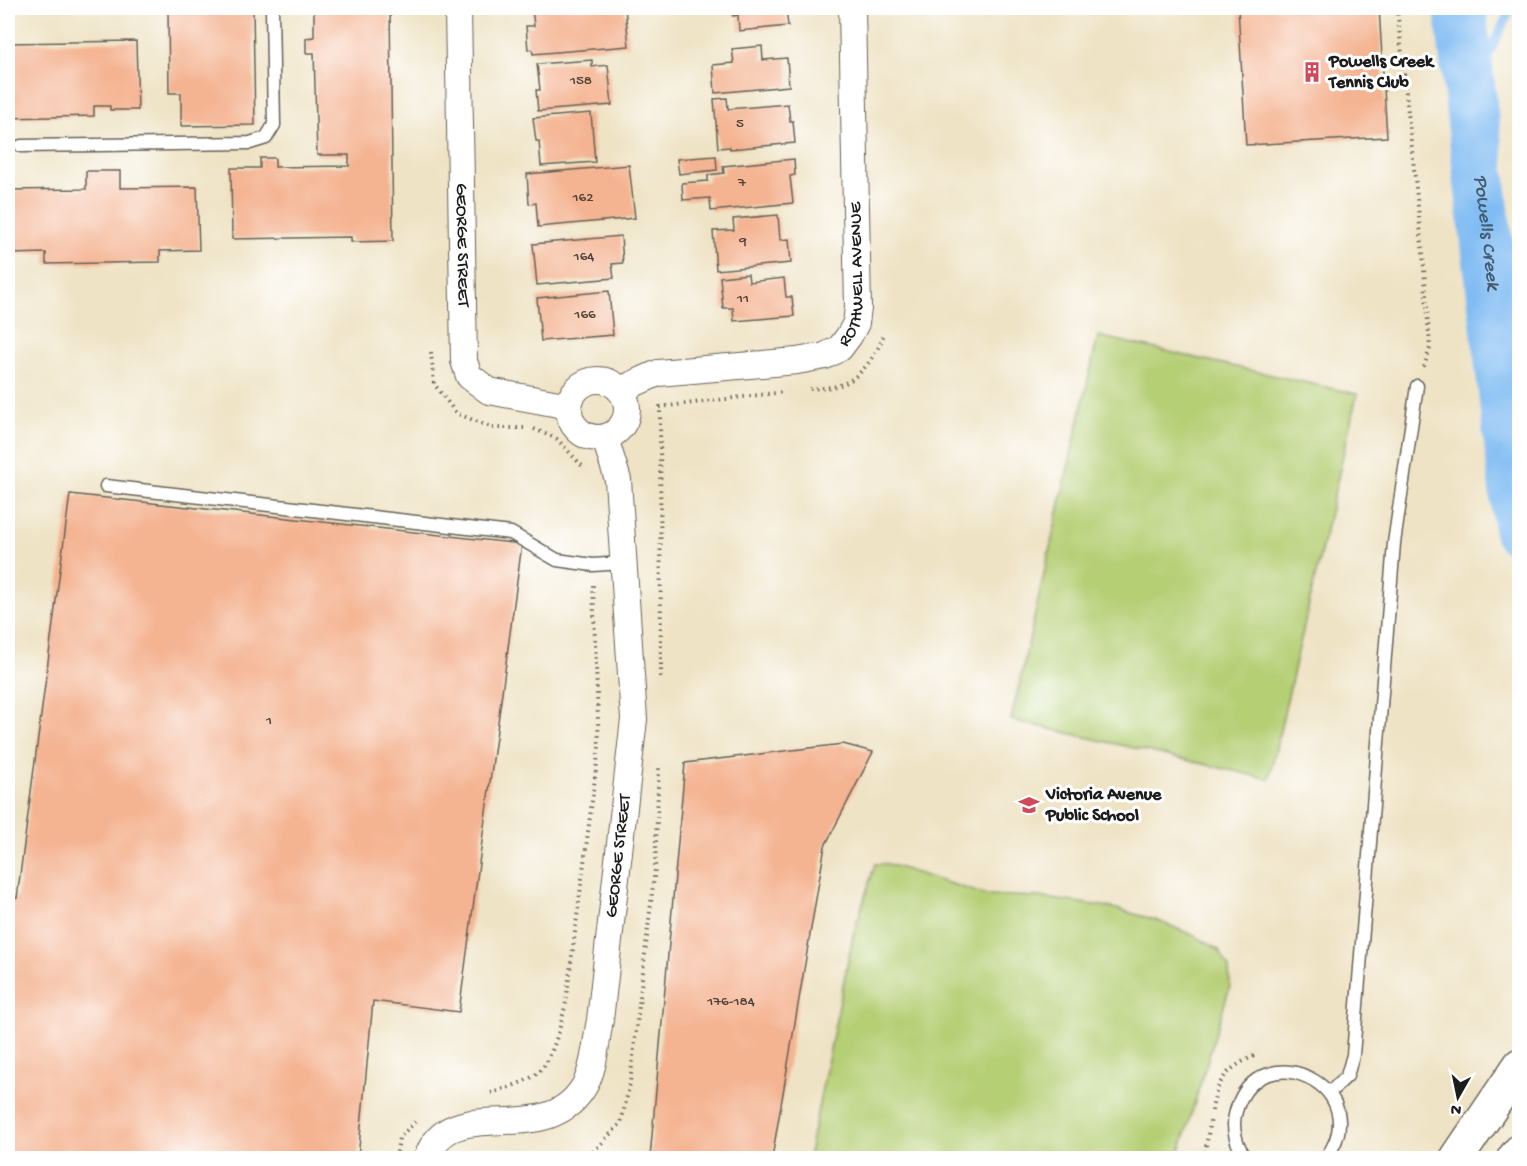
<svg xmlns="http://www.w3.org/2000/svg" width="1527" height="1166" viewBox="0 0 1527 1166" font-family="'Gochi Hand',sans-serif">
<style>
.green{fill:#b5cf75;stroke:#687648;stroke-width:1.5}
.lines{fill:none;stroke-linecap:round;stroke-linejoin:round}
.stream{stroke:#80bcf3;stroke-width:9}
.river{stroke:#80bcf3;stroke-width:52}
.building{fill:#f4b391}
.service-casing{stroke:#666257;stroke-width:15}
.minor-casing{stroke:#666257;stroke-width:28}
.trunk-casing{stroke:#666257;stroke-width:36}
.path{stroke:#666257;stroke-width:4;stroke-dasharray:1.5 4.5;stroke-linecap:butt}
.service{stroke:#fff;stroke-width:12}
.minor{stroke:#fff;stroke-width:26}
.trunk{stroke:#fff;stroke-width:33}
.labels{text-anchor:middle;dominant-baseline:central;stroke-width:6;stroke-linejoin:round;paint-order:stroke}
.number-label{font-size:15px;fill:#524239}
.poi-label{font-size:18px;font-weight:bold;fill:#1c1c1c;stroke:#fff;text-anchor:start}
.street-label{font-size:18px;fill:#1c1c1c;stroke:#fff}
.water-label{font-size:20px;font-style:italic;fill:#445c72;stroke:#fff}
</style>
<rect width="100%" height="100%" fill="#fff"/>
<filter id="ink" filterUnits="userSpaceOnUse"><feTurbulence type="fractalNoise" baseFrequency=".0167" numOctaves="2"/><feDisplacementMap in="SourceGraphic" scale="12" xChannelSelector="R" yChannelSelector="G"/><feConvolveMatrix kernelMatrix="1 2 1 2 8 2 1 2 1" color-interpolation-filters="sRGB"/></filter>
<filter id="wash" filterUnits="userSpaceOnUse"><feTurbulence type="fractalNoise" baseFrequency=".008" numOctaves="4" result="noise"/><feDisplacementMap in="SourceGraphic" scale="24" xChannelSelector="R" yChannelSelector="G"/><feGaussianBlur stdDeviation="1.35" result="paint"/><feColorMatrix in="noise" values="0 0 0 0 0 0 0 0 0 0 0 0 0 0 0 0 0 1.4 0 .05"/><feComposite in="paint" operator="in"/></filter>
<g filter="url(#wash)">
<rect width="100%" height="100%" fill="#efe3c5"/>
<!-- green -->
<g class="green">
<polygon points="1098,336 1357,394 1269,779 1011,720"/>
<polygon points="875,864 888,864 986,895 1038,897 1109,907 1156,920 1197,937 1219,950 1229,968 1230,986 1178,1158 808,1158 853,936"/>
</g>
<g class="lines">
<!-- stream -->
<polyline class="stream" points="1471,91 1511,8"/>
<!-- river -->
<path class="river" id="s1" d="M1460 8 1520 531"/>
</g>
<g id="blocks">
<!-- building -->
<g class="building">
<polygon points="158,8 253,8 255,125 181,126 181,93 169,93 168,10 158,10"/>
<polygon points="314,8 390,8 393,241 351,242 351,237 232,239 231,168 260,168 260,158 275,158 275,167 349,166 349,155 317,155 314,53 306,53 306,38 314,37"/>
<polygon points="532,8 625,8 629,46 533,54 532,49 528,50 526,26 534,26"/>
<polygon points="733,8 786,8 788,26 739,31 738,15 733,16"/>
<polygon points="1238,8 1379,8 1387,137 1246,145"/>
<polygon points="136,41 138,110 110,110 110,106 94,106 94,116 8,118 8,43"/>
<polygon points="762,46 763,60 787,58 789,86 715,93 713,65 734,63 732,49"/>
<polygon points="592,60 592,67 608,65 612,105 538,111 536,90 540,90 537,64"/>
<polygon points="727,98 728,109 788,104 790,121 793,121 795,143 730,149 730,147 718,148 714,99"/>
<polygon points="591,113 595,162 541,166 539,141 536,141 533,118"/>
<polygon points="716,156 717,170 679,174 677,159"/>
<polygon points="794,159 795,175 790,176 793,203 711,211 710,198 683,200 682,183 708,181 708,175 724,173 723,166"/>
<polygon points="629,165 635,218 538,227 536,203 529,204 527,174"/>
<polygon points="86,171 120,171 120,188 197,187 199,250 160,251 160,262 46,264 46,253 8,254 8,190 86,189"/>
<polygon points="778,215 780,240 789,239 791,263 716,270 713,231 734,230 733,219"/>
<polygon points="621,236 623,263 612,264 614,278 537,285 533,244"/>
<polygon points="748,274 749,282 784,278 786,297 792,297 794,316 734,321 733,308 723,308 720,277"/>
<polygon points="609,291 613,335 541,341 537,298"/>
<polygon points="70,494 522,544 459,1012 373,1001 358,1158 8,1158 8,898 17,898"/>
<polygon points="843,744 873,752 825,846 772,1158 650,1158 685,763"/>
</g>
</g>
</g>
<g filter="url(#ink)">
<use href="#blocks" fill-opacity="0" stroke="#666257" stroke-width="1.5"/>
<g class="lines">
<!-- service casing -->
<g class="service-casing">
<g id="service">
<polyline points="21,146 250,143 266,138 274,125 272,8"/>
<polyline points="106,486 511,533 557,560 593,565 622,563"/>
<polyline points="1329,1093 1347,1076 1353,1055 1394,543 1417,386"/>
<path d="M1247 1158C1236 1147 1231 1127 1236 1111 1259 1031 1378 1087 1326 1158"/>
</g>
</g>
<!-- minor casing -->
<g class="minor-casing">
<g id="minor">
<path id="s2" d="M458 8 464 361 469 376 489 391 569 406"/>
<circle cx="598" cy="409" r="29"/>
<path id="s3" d="M620 390 658 373 797 361 825 356 840 348 849 336 856 323 858 308 852 8"/>
<path id="s4" d="M427 1158C451 1088 548 1155 586 1083 595 1065 596 1040 600 1020L634 719 618 480 605 438"/>
</g>
</g>
<!-- trunk casing -->
<g class="trunk-casing">
<g id="trunk">
<polyline points="1457,1158 1520,1065"/>
<polyline points="1514,1158 1520,1151"/>
</g>
</g>
<!-- path -->
<g class="path">
<polyline points="1397,8 1423,254 1430,348 1424,367"/>
<polyline points="431,352 434,384 456,413 493,428 527,428"/>
<path d="M810 389C822 388 836 388 847 382 863 374 880 350 884 333"/>
<polyline points="534,429 557,439 584,468"/>
<polyline points="661,677 660,407 784,392"/>
<path d="M491 1093C507 1088 527 1082 539 1072 553 1059 562 1020 566 1002L599 747 593 585"/>
<path d="M1212 1111C1216 1081 1227 1068 1254 1056"/>
<polyline points="396,1158 399,1138 415,1122"/>
<polyline points="576,1158 593,1152 621,1123 630,1083 655,868 659,765"/>
<polyline points="1204,1158 1211,1118"/>
</g>
<!-- service -->
<use href="#service" class="service"/>
<!-- minor -->
<use href="#minor" class="minor"/>
<!-- trunk -->
<use href="#trunk" class="trunk"/>
</g>
</g>
<!-- icons -->
<defs>
<g id="building-bare" transform="scale(1.62)"><path d="M-4-6H4V6H1V3H-1V6H-4ZM-2.5-4.3h1.7v1.8h-1.7ZM.8-4.3h1.7v1.8H.8ZM-2.5-1h1.7V.8h-1.7ZM.8-1h1.7V.8H.8Z" fill="#d1495b" stroke="#fff" stroke-width="2.5" paint-order="stroke"/></g>
<g id="school-bare" transform="scale(1.62)"><path d="M0-5L7-2L0 1L-7-2ZM-4 1L0 2.5L4 1V4Q0 6-4 4Z" fill="#d1495b" stroke="#fff" stroke-width="2.5" paint-order="stroke"/></g>
</defs>
<g fill-rule="evenodd">
<use href="#building-bare" x="1312" y="72"/>
<use href="#school-bare" x="1029" y="805"/>
</g>
<g class="labels">
<!-- number labels -->
<g class="number-label">
<text x="581" y="81">158</text>
<text x="740" y="124">5</text>
<text x="742" y="183">7</text>
<text x="583" y="198">162</text>
<text x="743" y="242">9</text>
<text x="584" y="257">164</text>
<text x="743" y="299">11</text>
<text x="585" y="315">166</text>
<text x="269" y="721">1</text>
<text x="731" y="1002">176-184</text>
</g>
<!-- poi labels -->
<g class="poi-label">
<text x="1329" y="62">Powells Creek<tspan x="1329" dy="21">Tennis Club</tspan></text>
<text x="1046" y="795">Victoria Avenue<tspan x="1046" dy="21">Public School</tspan></text>
</g>
<!-- street labels -->
<g class="street-label">
<text stroke="none"><textPath href="#s2" startOffset="237">GEORGE STREET</textPath></text>
<text stroke="none"><textPath href="#s3" startOffset="304">ROTHWELL AVENUE</textPath></text>
<text stroke="none"><textPath href="#s4" startOffset="418">GEORGE STREET</textPath></text>
</g>
<!-- water labels -->
<g class="water-label">
<text stroke="none"><textPath href="#s1" startOffset="226">Powells Creek</textPath></text>
</g>
</g>
<!-- margin -->
<rect width="1527" height="1166" fill="none" stroke="#fff" stroke-width="30"/>
<!-- north arrow -->
<g transform="translate(1458 1097) rotate(189)" stroke="#ffffff" stroke-width="4.5" paint-order="stroke">
<path d="M0-4.5L10 22L0 15L-10 22Z" fill="#1c1c1c"/>
<text y="-9" font-size="16" font-weight="bold" text-anchor="middle" fill="#1c1c1c">N</text>
</g>
</svg>
